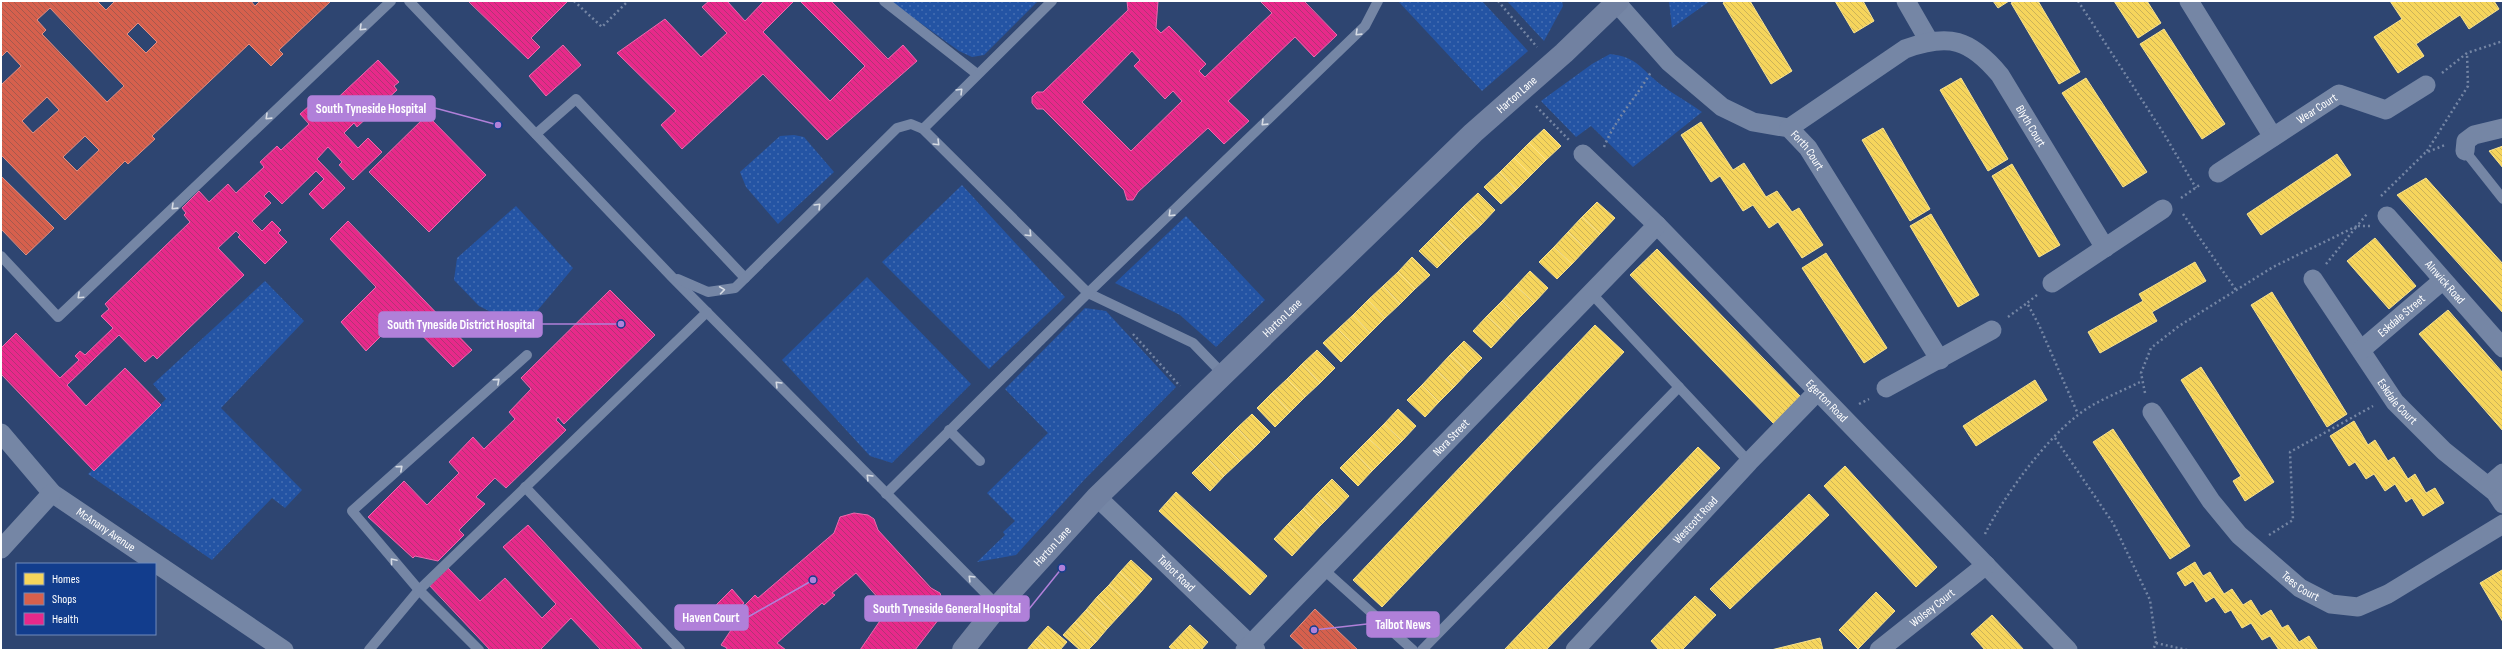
<svg xmlns="http://www.w3.org/2000/svg" width="2504" height="651" viewBox="0 0 2504 651" font-family="'Sofia Sans Condensed',sans-serif">
<style>
.grass{fill:url(#grass-dots)}
.homes{fill:url(#homes-back-hatch);stroke:#f9e28d}
.shops{fill:url(#shops-back-hatch);stroke:#e29082;fill-rule:evenodd}
.health{fill:url(#health-back-hatch);stroke:#ee69ad;fill-rule:evenodd}
.lines{fill:none;stroke-linecap:round;stroke-linejoin:round}
.path{stroke:#7586a5;stroke-width:2.5;stroke-dasharray:2 3;stroke-linecap:butt}
.lane{stroke:#7586a5;stroke-width:10}
.street{stroke:#7586a5;stroke-width:19}
.secondary{stroke:#7181a1;stroke-width:22}
.oneway{stroke:#d6dbe4}
.labels{text-anchor:middle;dominant-baseline:central;stroke-width:4;stroke-linejoin:round;paint-order:stroke}
.street-label{font-size:12px;fill:#fff;stroke:#123d8d}
.leader{fill:none;stroke:#b080d9;stroke-width:1.5}
.callout-dot{fill:#b080d9;stroke:#123d8d;stroke-width:1.5}
.callout{fill:#b080d9;stroke:#b080d9;stroke-width:1.5}
.callout-label{font-size:13px;text-anchor:middle;font-weight:bold;fill:#fff}
</style>
<defs>
<pattern id="grass-dots" width="8" height="8" patternUnits="userSpaceOnUse"><rect width="8" height="8" fill="#2454a4"/><path d="M2 2h.1M6 6h.1" fill="none" stroke="#456eb2" stroke-width="1.8" stroke-linecap="round"/></pattern>
<pattern id="homes-back-hatch" width="6" height="6" patternUnits="userSpaceOnUse"><rect width="6" height="6" fill="#f6d55c"/><path d="M-1 5l2 2M0 0l6 6M5-1l2 2" fill="none" stroke="#ccb358"/></pattern>
<pattern id="shops-back-hatch" width="6" height="6" patternUnits="userSpaceOnUse"><rect width="6" height="6" fill="#d6604d"/><path d="M-1 5l2 2M0 0l6 6M5-1l2 2" fill="none" stroke="#a6594d"/></pattern>
<pattern id="health-back-hatch" width="6" height="6" patternUnits="userSpaceOnUse"><rect width="6" height="6" fill="#e7298a"/><path d="M-1 5l2 2M0 0l6 6M5-1l2 2" fill="none" stroke="#b13574"/></pattern>
</defs>
<rect width="100%" height="100%" fill="#2e4571"/>
<!-- grass -->
<g class="grass">
<polygon points="890,1 1038,1 984,55 972,57 959,51"/>
<polygon points="1398,1 1482,1 1528,51 1482,91"/>
<polygon points="1507,1 1562,1 1563,6 1544,41"/>
<polygon points="1669,1 1710,1 1672,28"/>
<path d="M1610 54C1637 57 1641 69 1660 84 1673 94 1688 102 1702 112L1633 167 1591 126 1576 137 1541 101 1592 64Z"/>
<polygon points="794,135 804,137 834,172 778,224 746,187 740,172 780,136"/>
<polygon points="962,185 1065,297 989,369 882,262"/>
<polygon points="516,206 573,268 537,311 509,321 479,306 454,280 457,258"/>
<polygon points="1186,216 1265,300 1216,347 1180,315 1115,283"/>
<polygon points="867,277 971,384 892,463 870,456 782,360"/>
<polygon points="265,281 304,321 221,408 302,490 285,508 272,498 212,560 88,474 166,399 153,384"/>
<polygon points="1085,308 1106,311 1176,387 1084,480 1016,555 977,562 1005,535 1003,532 1015,521 987,493 1048,433 1005,389"/>
</g>
<!-- homes -->
<g class="homes">
<polygon points="1726,1 1750,1 1792,71 1771,84 1723,3"/>
<polygon points="1835,1 1863,1 1874,21 1854,33"/>
<polygon points="1993,1 2009,1 1998,8"/>
<polygon points="2015,1 2038,1 2080,72 2059,84 2011,3"/>
<polygon points="2114,1 2147,1 2161,23 2138,38"/>
<polygon points="2390,1 2494,1 2499,9 2469,29 2460,15 2416,44 2424,56 2398,73 2374,37 2402,19"/>
<polygon points="2164,29 2225,124 2202,139 2140,44"/>
<polygon points="1961,78 2008,159 1988,171 1940,90"/>
<polygon points="2086,78 2147,172 2123,187 2062,93"/>
<polygon points="1701,122 1733,170 1744,163 1766,197 1777,191 1792,212 1799,208 1823,245 1802,258 1778,222 1769,228 1753,205 1743,211 1720,176 1711,182 1681,135"/>
<polygon points="1883,128 1930,209 1910,221 1862,140"/>
<polygon points="1544,129 1561,146 1546,160 1529,143"/>
<polygon points="1529,143 1546,160 1531,175 1514,158"/>
<polygon points="2503,146 2503,168 2489,151"/>
<polygon points="2337,154 2351,175 2261,235 2247,214"/>
<polygon points="1514,158 1531,175 1516,190 1500,172"/>
<polygon points="2012,164 2060,245 2039,257 1992,176"/>
<polygon points="1500,172 1516,190 1501,204 1484,187"/>
<polygon points="2426,178 2503,264 2503,313 2397,195"/>
<polygon points="1478,193 1495,210 1481,225 1463,207"/>
<polygon points="1597,202 1615,218 1600,234 1582,217"/>
<polygon points="1463,207 1481,225 1466,239 1448,222"/>
<polygon points="1931,214 1979,295 1958,307 1910,226"/>
<polygon points="1582,217 1600,234 1586,249 1568,232"/>
<polygon points="1448,222 1466,239 1451,254 1434,236"/>
<polygon points="1568,232 1586,249 1572,264 1554,247"/>
<polygon points="1434,236 1451,254 1437,268 1419,251"/>
<polygon points="2375,238 2416,286 2389,309 2347,261"/>
<polygon points="1554,247 1572,264 1557,279 1539,262"/>
<polygon points="1657,249 1801,397 1774,424 1630,275"/>
<polygon points="1826,253 1887,348 1864,363 1802,268"/>
<polygon points="1412,257 1430,275 1415,289 1398,272"/>
<polygon points="2195,262 2206,281 2152,312 2157,321 2100,353 2088,332 2143,301 2139,294"/>
<polygon points="1530,271 1548,288 1534,303 1516,286"/>
<polygon points="1398,272 1415,289 1400,304 1383,286"/>
<polygon points="1383,286 1400,304 1385,318 1368,300"/>
<polygon points="1516,286 1534,303 1519,318 1502,301"/>
<polygon points="2272,292 2347,414 2327,427 2251,305"/>
<polygon points="1368,300 1385,318 1370,333 1353,315"/>
<polygon points="1502,301 1519,318 1505,333 1487,316"/>
<polygon points="2448,310 2503,373 2503,431 2419,334"/>
<polygon points="1353,315 1370,333 1356,347 1338,329"/>
<polygon points="1487,316 1505,333 1491,348 1473,331"/>
<polygon points="1595,325 1624,352 1382,607 1353,580"/>
<polygon points="1338,329 1356,347 1341,362 1323,343"/>
<polygon points="1464,341 1482,358 1468,372 1450,355"/>
<polygon points="1317,350 1335,368 1320,383 1302,364"/>
<polygon points="1450,355 1468,372 1454,387 1436,370"/>
<polygon points="1302,364 1320,383 1305,397 1287,379"/>
<polygon points="2201,367 2274,482 2245,501 2233,481 2241,476 2181,380"/>
<polygon points="1436,370 1454,387 1439,402 1422,385"/>
<polygon points="1287,379 1305,397 1290,412 1272,393"/>
<polygon points="2035,380 2047,400 1976,446 1963,426"/>
<polygon points="1422,385 1439,402 1425,417 1407,400"/>
<polygon points="1272,393 1290,412 1275,427 1257,408"/>
<polygon points="1398,409 1416,426 1402,441 1384,424"/>
<polygon points="1252,414 1270,432 1255,447 1237,428"/>
<polygon points="2354,421 2368,445 2375,440 2388,461 2394,457 2408,479 2415,474 2426,493 2435,488 2444,503 2423,516 2412,498 2406,502 2395,484 2385,491 2374,474 2366,479 2355,462 2349,466 2330,436"/>
<polygon points="1384,424 1402,441 1387,456 1369,439"/>
<polygon points="1237,428 1255,447 1240,461 1222,443"/>
<polygon points="2113,429 2190,546 2170,559 2093,442"/>
<polygon points="1369,439 1387,456 1372,471 1355,453"/>
<polygon points="1222,443 1240,461 1224,476 1207,458"/>
<polygon points="1698,447 1720,468 1546,650 1504,650"/>
<polygon points="1355,453 1372,471 1358,486 1340,468"/>
<polygon points="1207,458 1224,476 1210,491 1192,473"/>
<polygon points="1845,466 1937,567 1916,587 1824,486"/>
<polygon points="1332,479 1349,496 1335,511 1317,494"/>
<polygon points="1176,492 1267,576 1250,595 1159,511"/>
<polygon points="1317,494 1335,511 1320,526 1303,509"/>
<polygon points="1809,494 1829,515 1730,609 1710,589"/>
<polygon points="1303,509 1320,526 1306,541 1288,524"/>
<polygon points="1288,524 1306,541 1292,556 1274,539"/>
<polygon points="1131,560 1152,579 1141,592 1120,572"/>
<polygon points="2195,562 2203,576 2210,572 2224,594 2232,589 2243,605 2251,600 2261,616 2271,610 2282,628 2288,625 2299,642 2309,636 2318,650 2279,650 2270,636 2262,640 2251,623 2242,628 2231,610 2225,613 2214,597 2206,602 2193,581 2185,586 2177,573"/>
<polygon points="2502,570 2503,572 2503,622 2480,583"/>
<polygon points="1120,572 1141,592 1130,604 1109,585"/>
<polygon points="1109,585 1130,604 1118,617 1097,597"/>
<polygon points="1876,592 1895,611 1858,649 1839,630"/>
<polygon points="1695,596 1716,615 1682,650 1659,650 1651,641"/>
<polygon points="1097,597 1118,617 1107,629 1086,610"/>
<polygon points="1086,610 1107,629 1096,642 1075,622"/>
<polygon points="1992,615 2024,650 1985,650 1971,634"/>
<polygon points="1075,622 1096,642 1088,650 1080,650 1063,635"/>
<polygon points="1190,625 1208,642 1201,650 1173,650 1169,647"/>
<polygon points="1048,626 1067,642 1060,650 1049,650 1036,639"/>
<polygon points="1820,638 1823,650 1771,650"/>
<polygon points="1036,639 1049,650 1027,650"/>
</g>
<!-- shops -->
<g class="shops">
<path d="M1 1H97L106 10 115 1H251L255 6 260 1H331L279 50 283 54 271 66 249 44 152 136 155 139 128 164 125 161 65 220 1 155V85L21 66 7 51 1 57ZM50 8 124 86 107 102 42 34 46 30 37 20ZM138 23 157 42 146 53 127 34ZM47 97 59 110 33 133 22 121ZM85 136 99 150 77 171 63 157Z"/>
<polygon points="1,176 54,228 26,255 1,229"/>
<polygon points="1315,609 1358,650 1305,650 1290,636"/>
</g>
<!-- health -->
<g class="health">
<polygon points="468,1 568,1 531,38 540,47 528,59"/>
<polygon points="709,1 727,1 745,21 764,1 794,1 763,32 830,101 865,66 800,1 831,1 888,59 903,45 917,61 827,140 763,74 682,149 661,125 676,111 617,53 665,19 701,57 727,33 702,7"/>
<path d="M1127 1H1158L1156 28 1161 33 1169 26 1206 64 1199 71 1205 77 1272 13 1260 1H1304L1337 35 1314 57 1295 37 1228 101 1249 121 1224 144 1208 128 1138 192 1133 200H1127L1124 190 1043 109H1037L1032 103V97L1037 92H1043L1128 10ZM1132 51 1140 60 1134 66 1165 99 1173 91 1182 101 1131 151 1082 102Z"/>
<polygon points="563,45 581,65 546,96 529,76"/>
<polygon points="378,60 399,82 394,86 397,90 383,103 379,99 367,111 371,114 357,127 354,123 344,133 358,148 368,138 382,152 353,180 339,165 342,162 328,147 317,159 345,188 323,209 309,194 324,179 316,171 282,204 269,191 264,196 271,203 252,221 262,231 272,221 281,230 278,233 287,242 265,264 238,237 240,235 236,231 218,248 244,275 157,359 153,355 145,362 119,335 67,385 86,406 125,368 161,405 94,471 1,374 1,348 16,333 60,378 79,360 75,356 80,351 85,355 113,328 101,316 109,309 105,304 190,222 184,215 186,213 182,208 199,191 209,202 228,184 236,193 264,167 260,162 277,146 281,150 309,124 300,114 319,97 328,107"/>
<polygon points="427,115 486,175 429,232 369,172"/>
<polygon points="348,221 472,350 453,367 402,315 366,351 341,322 376,287 330,239"/>
<polygon points="610,290 655,335 564,424 558,417 556,420 566,430 506,488 495,478 476,497 485,504 459,530 464,535 438,561 415,556 413,558 368,517 404,481 427,505 459,473 449,462 473,437 484,449 515,419 509,412 531,389 521,378"/>
<polygon points="854,513 868,515 874,519 878,530 931,588 940,593 944,606 942,615 915,650 860,650 888,609 856,573 832,593 835,595 824,605 822,603 777,643 786,650 726,650 727,648 721,645 733,627 712,609 732,589 744,603 738,609 744,615 748,611 744,606 755,595 758,598 834,533 840,517"/>
<polygon points="528,525 643,650 601,650 571,618 540,650 490,650 428,584 447,567 480,601 505,578 542,618 556,604 503,547"/>
</g>
<g class="lines">
<!-- path -->
<g class="path">
<polyline points="574,1 602,27 628,1"/>
<polyline points="1498,1 1537,47"/>
<polyline points="2078,1 2164,134 2196,188"/>
<polyline points="2442,73 2467,53 2503,41"/>
<polyline points="1536,106 1569,140"/>
<path d="M1604 147C1615 119 1636 98 1651 72"/>
<polyline points="2427,151 2468,86 2467,53"/>
<polyline points="2381,196 2425,153 2445,145"/>
<polyline points="2181,198 2201,184"/>
<polyline points="2183,214 2236,290"/>
<polyline points="2326,264 2357,226 2370,226"/>
<polyline points="2037,295 2027,303 2039,325 2078,414"/>
<polyline points="2008,317 2027,303"/>
<polyline points="1133,334 1180,386"/>
<polyline points="2145,393 2141,373 2151,348 2179,326 2273,267 2357,226 2367,214"/>
<polyline points="1859,404 1869,399"/>
<polyline points="2055,438 2113,523 2150,600 2156,643 2153,650"/>
<path d="M1985 534C2003 497 2045 440 2078 415 2095 401 2123 391 2142 381"/>
<polyline points="2269,535 2293,520 2290,452 2373,406"/>
<polyline points="2156,643 2187,650"/>
</g>
<!-- lane -->
<g class="lane">
<polyline points="409,1 672,277 998,606"/>
<polyline points="884,1 977,74"/>
<polyline points="923,129 1052,1"/>
<polyline points="536,134 576,99 745,278"/>
<polyline points="2465,151 2503,199"/>
<polyline points="1,256 58,317 391,1"/>
<polyline points="678,279 708,292 735,288 897,128 911,124 923,129 1088,293 1193,343 1223,374"/>
<polyline points="1591,293 1749,462"/>
<polyline points="949,430 980,461"/>
<polyline points="525,487 680,650"/>
<polyline points="886,494 1088,293 1365,26 1378,1"/>
<polyline points="1323,569 1413,650"/>
<polyline points="369,650 419,590 707,312"/>
<polyline points="479,650 419,590 352,511 527,355"/>
<polyline points="1422,650 1679,387"/>
</g>
<!-- street -->
<g class="street">
<path id="s1" d="M1615 1 1669 62 1722 107 1753 122 1789 128 1808 148 1940 360"/>
<polyline points="1906,1 1929,41"/>
<polyline points="2189,1 2273,137"/>
<path id="s2" d="M1789 128 1905 49C1949 33 1970 39 2000 75L2105 248"/>
<polyline points="2465,151 2466,141 2474,135 2503,128"/>
<path id="s3" d="M1583 154 1657 225 2068 650"/>
<path id="s4" d="M2218 173 2339 94 2386 110 2426 85"/>
<path id="s5" d="M2387 216 2503 348"/>
<path id="s6" d="M2313 279 2395 402 2444 451 2495 492 2503 504"/>
<polyline points="2052,283 2163,209"/>
<path id="s7" d="M2361 350 2442 281"/>
<polyline points="1886,388 1992,330"/>
<path id="s8" d="M2152 412 2211 501 2239 535 2300 588 2331 604 2358 607 2388 594 2503 524"/>
<path id="s9" d="M1 433 52 493 284 650"/>
<polyline points="2488,486 2503,473"/>
<path id="s10" d="M1097 497 1256 650"/>
<polyline points="1,549 52,493"/>
<path id="s11" d="M1245 650 1657 225"/>
<path id="s12" d="M1575 650 1749 462 1817 392"/>
<path id="s13" d="M1879 650 1986 565"/>
</g>
<!-- secondary -->
<path class="secondary" id="s14" d="M963 650 998 606 1097 497 1473 133 1564 53 1618 1"/>
</g>
<!-- one-way arrows -->
<defs><path id="oneway-chevron" d="M-2-3.5L2.5 0L-2 3.5" fill="none" stroke-width="1.6" stroke-linecap="round" stroke-linejoin="round"/></defs>
<g class="oneway">
<use href="#oneway-chevron" transform="translate(362 28) rotate(136)"/>
<use href="#oneway-chevron" transform="translate(1358 33) rotate(136)"/>
<use href="#oneway-chevron" transform="translate(960 91) rotate(-45)"/>
<use href="#oneway-chevron" transform="translate(268 117) rotate(136)"/>
<use href="#oneway-chevron" transform="translate(1264 123) rotate(136)"/>
<use href="#oneway-chevron" transform="translate(937 143) rotate(45)"/>
<use href="#oneway-chevron" transform="translate(818 206) rotate(-45)"/>
<use href="#oneway-chevron" transform="translate(174 207) rotate(136)"/>
<use href="#oneway-chevron" transform="translate(1171 214) rotate(136)"/>
<use href="#oneway-chevron" transform="translate(1029 234) rotate(45)"/>
<use href="#oneway-chevron" transform="translate(722 290) rotate(-8)"/>
<use href="#oneway-chevron" transform="translate(80 296) rotate(137)"/>
<use href="#oneway-chevron" transform="translate(497 381) rotate(-42)"/>
<use href="#oneway-chevron" transform="translate(778 384) rotate(-135)"/>
<use href="#oneway-chevron" transform="translate(400 468) rotate(-42)"/>
<use href="#oneway-chevron" transform="translate(869 477) rotate(-134)"/>
<use href="#oneway-chevron" transform="translate(393 561) rotate(-130)"/>
<use href="#oneway-chevron" transform="translate(971 578) rotate(-135)"/>
</g>
<g class="labels">
<!-- street labels -->
<g class="street-label">
<text stroke="none"><textPath href="#s14" startOffset="785">Harton Lane</textPath></text>
<text stroke="none"><textPath href="#s4" startOffset="118">Wear Court</textPath></text>
<text stroke="none"><textPath href="#s2" startOffset="308">Blyth Court</textPath></text>
<text stroke="none"><textPath href="#s1" startOffset="251">Forth Court</textPath></text>
<text stroke="none"><textPath href="#s5" startOffset="88">Alnwick Road</textPath></text>
<text stroke="none"><textPath href="#s7" startOffset="53">Eskdale Street</textPath></text>
<text stroke="none"><textPath href="#s14" startOffset="461">Harton Lane</textPath></text>
<text stroke="none"><textPath href="#s6" startOffset="149">Eskdale Court</textPath></text>
<text stroke="none"><textPath href="#s3" startOffset="347">Egerton Road</textPath></text>
<text stroke="none"><textPath href="#s11" startOffset="296">Nora Street</textPath></text>
<text stroke="none"><textPath href="#s12" startOffset="177">Westcott Road</textPath></text>
<text stroke="none"><textPath href="#s9" startOffset="144">McAnany Avenue</textPath></text>
<text stroke="none"><textPath href="#s14" startOffset="137">Harton Lane</textPath></text>
<text stroke="none"><textPath href="#s10" startOffset="110">Talbot Road</textPath></text>
<text stroke="none"><textPath href="#s8" startOffset="231">Tees Court</textPath></text>
<text stroke="none"><textPath href="#s13" startOffset="68">Wolsey Court</textPath></text>
</g>
</g>
<!-- callouts -->
<path class="leader" d="M498 125L435 108M621 324L542 324M1062 568L1029 609M813 580L748 617M1314 630L1367 624"/>
<g class="callout-dot">
<circle cx="498" cy="125" r="4"/>
<circle cx="621" cy="324" r="4"/>
<circle cx="1062" cy="568" r="4"/>
<circle cx="813" cy="580" r="4"/>
<circle cx="1314" cy="630" r="4"/>
</g>
<g class="callout">
<rect x="308" y="96" width="127" height="25" rx="4"/>
<rect x="379" y="312" width="163" height="25" rx="4"/>
<rect x="865" y="596" width="164" height="25" rx="4"/>
<rect x="675" y="605" width="73" height="25" rx="4"/>
<rect x="1367" y="612" width="72" height="25" rx="4"/>
</g>
<g class="callout-label">
<text x="371" y="113">South Tyneside Hospital</text>
<text x="461" y="329">South Tyneside District Hospital</text>
<text x="947" y="613">South Tyneside General Hospital</text>
<text x="711" y="622">Haven Court</text>
<text x="1403" y="629">Talbot News</text>
</g>
<!-- border -->
<rect width="2504" height="651" fill="none" stroke="#ffffff" stroke-width="4"/>
<!-- legend -->
<rect x="16" y="563" width="140" height="72" fill="#123d8d" stroke="#718bbb"/>
<rect x="24" y="573" width="20" height="12" fill="#f6d55c" stroke="#718bbb"/>
<text x="52" y="583" font-size="12" fill="#ffffff">Homes</text>
<rect x="24" y="593" width="20" height="12" fill="#d6604d" stroke="#718bbb"/>
<text x="52" y="603" font-size="12" fill="#ffffff">Shops</text>
<rect x="24" y="613" width="20" height="12" fill="#e7298a" stroke="#718bbb"/>
<text x="52" y="623" font-size="12" fill="#ffffff">Health</text>
</svg>
